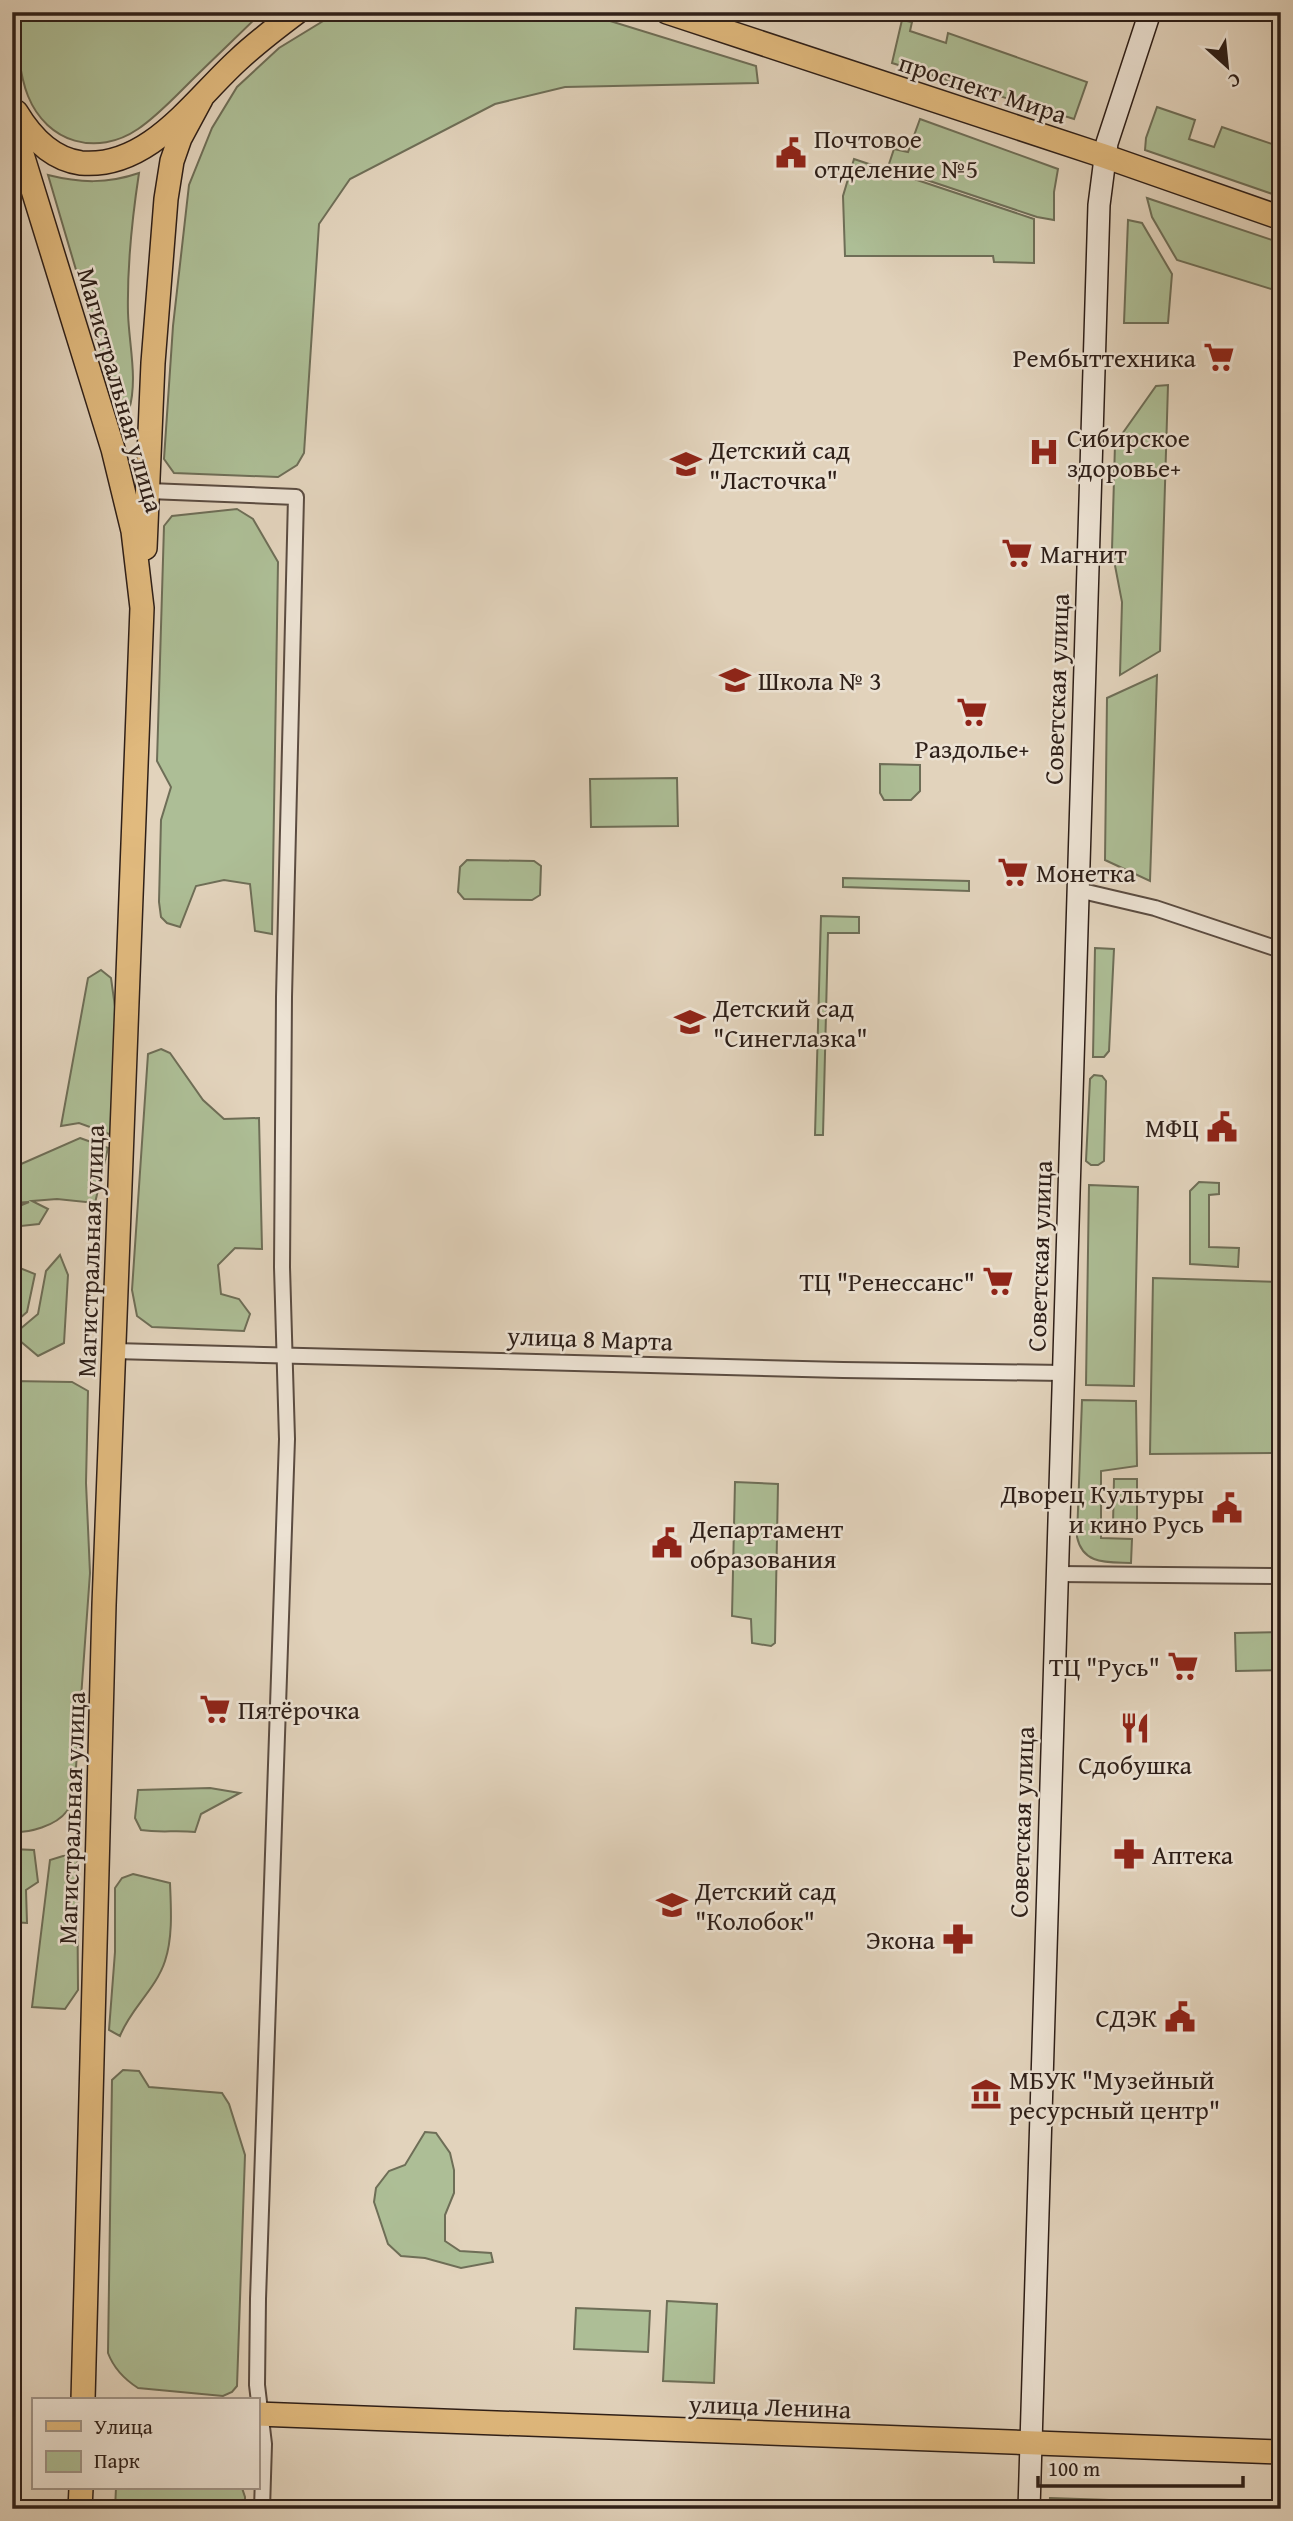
<svg xmlns="http://www.w3.org/2000/svg" width="1293" height="2521" viewBox="0 0 1293 2521" font-family="'Gentium Book Plus',serif">
<style>
.green{fill:#adbe96;stroke:#6e6e57;stroke-width:2}
.lines{fill:none;stroke-linecap:round;stroke-linejoin:round}
.minor-casing{stroke:#5b4c41;stroke-width:18}
.secondary-casing{stroke:#2e1f18;stroke-width:24}
.primary-casing{stroke:#2e1f18;stroke-width:26}
.minor{stroke:#ece2d3;stroke-width:14}
.secondary{stroke:#ece2d3;stroke-width:21}
.primary{stroke:#e1ba7e;stroke-width:23}
.labels{text-anchor:middle;dominant-baseline:central;stroke-width:5;stroke-linejoin:round;paint-order:stroke}
.street-label{font-size:26px;fill:#2e1f18;stroke:#ece2d3}
.poi-label{font-size:26px;fill:#2e1f18;stroke:#ece2d3;text-anchor:start}
</style>
<rect width="100%" height="100%" fill="#e2d3bc"/>
<filter id="stains"><feTurbulence type="fractalNoise" baseFrequency=".00286" numOctaves="4"/><feColorMatrix values="0 0 0 0 .2 0 0 0 0 .09 0 0 0 0 .02 0 0 0 .5 -.17"/></filter>
<radialGradient id="worn" r=".72"><stop offset=".6" stop-color="#630" stop-opacity="0"/><stop offset="1" stop-color="#630" stop-opacity=".3"/></radialGradient>
<!-- green -->
<g class="green">
<path d="M14 12H262C238 36 213 59 189 83 173 99 156 117 138 129 97 157 47 143 28 96 19 74 16 36 14 12Z"/>
<polygon points="338,12 581,12 756,66 758,83 565,87 495,104 350,179 319,224 304,453 297,465 278,477 174,473 164,459 173,326 189,185 212,128 237,87 279,48"/>
<polygon points="902,20 912,22 910,31 946,43 948,33 1087,82 1074,119 892,63"/>
<polygon points="1157,107 1195,120 1189,139 1214,147 1222,127 1281,147 1281,197 1145,150 1146,138"/>
<polygon points="920,119 1058,169 1054,192 1054,220 1037,217 888,167 894,149 908,152"/>
<polygon points="854,159 1034,219 1034,263 994,262 993,256 845,256 843,196"/>
<path d="M139 173C132 219 127 266 128 313 129 345 138 379 129 410L124 412 115 402 48 175C80 183 107 184 139 173Z"/>
<polygon points="1147,198 1281,243 1281,292 1177,260 1152,217"/>
<polygon points="1128,220 1142,223 1172,274 1168,323 1124,323"/>
<polygon points="1168,385 1160,651 1120,675 1122,602 1112,550 1115,444 1156,386"/>
<polygon points="237,509 253,519 278,562 272,934 255,931 250,884 224,880 196,886 180,927 167,923 161,917 159,902 161,820 171,787 157,761 164,526 172,516"/>
<polygon points="1157,675 1150,881 1105,860 1107,698"/>
<polygon points="880,764 920,765 920,791 911,800 884,800 880,793"/>
<polygon points="677,778 678,826 591,827 590,779"/>
<polygon points="467,860 534,861 541,866 540,895 532,900 464,899 458,892 460,867"/>
<polygon points="843,878 969,881 969,891 843,887"/>
<polygon points="821,916 859,917 859,933 828,933 823,1135 815,1135"/>
<polygon points="1095,948 1114,949 1109,1051 1104,1057 1093,1057"/>
<polygon points="101,970 111,978 116,1014 112,1135 79,1123 61,1126 88,978"/>
<polygon points="161,1049 170,1053 203,1100 224,1119 259,1118 262,1249 235,1248 218,1265 221,1294 239,1299 250,1314 244,1331 152,1327 137,1316 132,1290 148,1054"/>
<polygon points="1094,1075 1102,1076 1106,1081 1104,1161 1098,1165 1091,1165 1086,1161 1090,1079"/>
<polygon points="80,1138 108,1148 95,1203 57,1199 32,1201 48,1209 39,1224 12,1227 12,1209 29,1202 12,1203 12,1168"/>
<polygon points="1199,1182 1219,1183 1219,1194 1209,1195 1209,1247 1239,1248 1238,1267 1190,1264 1190,1191"/>
<polygon points="1089,1185 1138,1187 1134,1386 1086,1385"/>
<polygon points="60,1255 68,1275 64,1343 38,1356 13,1335 38,1314 46,1271"/>
<polygon points="12,1265 35,1274 27,1312 12,1325"/>
<polygon points="1153,1278 1281,1282 1281,1453 1150,1454"/>
<path d="M12 1381 72 1382 88 1391 86 1483 90 1573 74 1795C72 1800 70 1807 67 1811 56 1826 29 1833 12 1832Z"/>
<path d="M1082 1400 1136 1401 1137 1466 1101 1471V1538L1132 1539 1131 1563C1107 1562 1083 1565 1077 1537Z"/>
<polygon points="1114,1479 1137,1479 1137,1526 1113,1525"/>
<polygon points="735,1482 778,1484 775,1643 771,1646 752,1643 751,1619 732,1616"/>
<polygon points="1281,1632 1281,1670 1236,1671 1235,1633"/>
<path d="M210 1788 240 1793 201 1814 195 1832C176 1830 160 1833 141 1830L135 1818 138 1790Z"/>
<polygon points="12,1849 34,1850 38,1882 26,1890 27,1923 12,1922"/>
<polygon points="77,1855 78,1990 65,2009 32,2007 50,1860 63,1856"/>
<path d="M133 1874 170 1883C171 1908 173 1937 165 1961 156 1989 130 2009 120 2036L109 2030 115 1952V1888L122 1878Z"/>
<path d="M123 2070 139 2071 149 2087 222 2093 229 2104 245 2155 237 2386 232 2392 223 2396 138 2388C124 2379 114 2369 108 2353L112 2080Z"/>
<polygon points="425,2132 436,2133 450,2153 454,2170 454,2193 445,2215 445,2241 460,2251 491,2253 493,2262 461,2268 425,2258 401,2256 388,2244 374,2202 376,2188 389,2171 405,2165"/>
<polygon points="667,2301 717,2304 714,2383 663,2381"/>
<polygon points="576,2308 650,2311 648,2352 574,2349"/>
<polygon points="116,2488 242,2488 245,2497 245,2509 115,2509"/>
<polygon points="1050,2498 1139,2501 1139,2509 1049,2509"/>
</g>
<g class="lines">
<!-- minor casing -->
<g class="minor-casing">
<g id="minor">
<polyline points="149,491 296,497 284,997 282,1267 287,1439 258,2299 257,2385 264,2444 262,2509"/>
<polyline points="1078,890 1155,908 1281,950"/>
<polyline points="114,1351 843,1370 1063,1373"/>
<polyline points="1058,1574 1281,1576"/>
</g>
</g>
<!-- secondary casing -->
<g class="secondary-casing">
<polyline id="secondary" points="1029,2509 1099,205 1107,143 1150,12"/>
</g>
<!-- primary casing -->
<g class="primary-casing">
<g id="primary">
<polyline points="667,12 1104,156 1281,218"/>
<path d="M16 112C31 137 51 159 81 163 149 169 194 100 238 60 257 42 277 27 297 12"/>
<polyline points="12,122 113,449 133,531 142,608 104,1605 83,2400"/>
<polyline points="145,548 153,363 166,199 172,161 180,138 201,99"/>
<polyline points="257,2414 1281,2452"/>
<polyline points="80,2509 81,2488"/>
</g>
</g>
<!-- minor -->
<use href="#minor" class="minor"/>
<!-- secondary -->
<use href="#secondary" class="secondary"/>
<!-- primary -->
<use href="#primary" class="primary"/>
</g>
<!-- icons -->
<defs>
<g id="civic-bare" transform="scale(2.415)"><path d="M-.6-6.5H3V-4.5H.6V-3L4-1V1h2V6H-6V1h2V-1L-.6-3ZM-1.2 2.5V6h2.4V2.5Z" fill="#8f2418" stroke="#ece2d3" stroke-width="2.5" paint-order="stroke"/></g>
<g id="supermarket-bare" transform="scale(2.415)"><path d="M-6-5.5h2.5l.6 2H6L4.5 2H-2.5L-4.4-4H-6ZM-1.5 3.2a1.3 1.3 0 1 0 .1 0ZM3 3.2a1.3 1.3 0 1 0 .1 0Z" fill="#8f2418" stroke="#ece2d3" stroke-width="2.5" paint-order="stroke"/></g>
<g id="hospital-bare" transform="scale(2.415)"><path d="M-5-5h3v3.5h4V-5h3V5h-3V1.5h-4V5h-3Z" fill="#8f2418" stroke="#ece2d3" stroke-width="2.5" paint-order="stroke"/></g>
<g id="school-bare" transform="scale(2.415)"><path d="M0-5L7-2L0 1L-7-2ZM-4 1L0 2.5L4 1V4Q0 6-4 4Z" fill="#8f2418" stroke="#ece2d3" stroke-width="2.5" paint-order="stroke"/></g>
<g id="restaurant-bare" transform="scale(2.415)"><path d="M-5-6h1v4h1v-4h1v4h1v-4h1v5L-1.5 .5V6h-2V.5L-5-1ZM5-6V6H3V1.5H1.5Q1.5-4 5-6Z" fill="#8f2418" stroke="#ece2d3" stroke-width="2.5" paint-order="stroke"/></g>
<g id="pharmacy-bare" transform="scale(2.415)"><path d="M-2-6h4v4h4v4h-4v4h-4v-4h-4v-4h4Z" fill="#8f2418" stroke="#ece2d3" stroke-width="2.5" paint-order="stroke"/></g>
<g id="museum-bare" transform="scale(2.415)"><path d="M0-6L6-3V-2H-6V-3ZM-5-1h2V3h-2ZM-1-1h2V3h-2ZM3-1h2V3H3ZM-6 4H6V6H-6Z" fill="#8f2418" stroke="#ece2d3" stroke-width="2.5" paint-order="stroke"/></g>
</defs>
<g fill-rule="evenodd">
<use href="#civic-bare" x="791" y="153"/>
<use href="#supermarket-bare" x="1219" y="357"/>
<use href="#hospital-bare" x="1044" y="452"/>
<use href="#school-bare" x="686" y="464"/>
<use href="#supermarket-bare" x="1017" y="553"/>
<use href="#school-bare" x="735" y="680"/>
<use href="#supermarket-bare" x="972" y="712"/>
<use href="#supermarket-bare" x="1013" y="872"/>
<use href="#school-bare" x="690" y="1022"/>
<use href="#civic-bare" x="1222" y="1127"/>
<use href="#supermarket-bare" x="998" y="1281"/>
<use href="#civic-bare" x="1227" y="1508"/>
<use href="#civic-bare" x="667" y="1543"/>
<use href="#supermarket-bare" x="1183" y="1666"/>
<use href="#supermarket-bare" x="215" y="1709"/>
<use href="#restaurant-bare" x="1135" y="1728"/>
<use href="#pharmacy-bare" x="1129" y="1854"/>
<use href="#school-bare" x="672" y="1905"/>
<use href="#pharmacy-bare" x="958" y="1939"/>
<use href="#civic-bare" x="1180" y="2017"/>
<use href="#museum-bare" x="986" y="2094"/>
</g>
<g class="labels">
<!-- street labels -->
<g class="street-label">
<text transform="translate(983 88) rotate(18)">проспект Мира</text>
<text transform="translate(121 390) rotate(74)">Магистральная улица</text>
<text transform="translate(1056 689) rotate(-88)">Советская улица</text>
<text transform="translate(90 1251) rotate(-88)">Магистральная улица</text>
<text transform="translate(1039 1256) rotate(-88)">Советская улица</text>
<text transform="translate(590 1338) rotate(2)">улица 8 Марта</text>
<text transform="translate(71 1818) rotate(-88)">Магистральная улица</text>
<text transform="translate(1021 1822) rotate(-88)">Советская улица</text>
<text transform="translate(770 2406) rotate(2)">улица Ленина</text>
</g>
<!-- poi labels -->
<g class="poi-label">
<text x="814" y="138">Почтовое<tspan x="814" dy="30">отделение №5</tspan></text>
<text x="1196" y="357" text-anchor="end">Рембыттехника</text>
<text x="1067" y="437">Сибирское<tspan x="1067" dy="30">здоровье+</tspan></text>
<text x="709" y="449">Детский сад<tspan x="709" dy="30">"Ласточка"</tspan></text>
<text x="1040" y="553">Магнит</text>
<text x="758" y="680">Школа № 3</text>
<text x="972" y="748" text-anchor="middle">Раздолье+</text>
<text x="1036" y="872">Монетка</text>
<text x="713" y="1007">Детский сад<tspan x="713" dy="30">"Синеглазка"</tspan></text>
<text x="1199" y="1127" text-anchor="end">МФЦ</text>
<text x="975" y="1281" text-anchor="end">ТЦ "Ренессанс"</text>
<text x="1204" y="1493" text-anchor="end">Дворец Культуры<tspan x="1204" dy="30">и кино Русь</tspan></text>
<text x="690" y="1528">Департамент<tspan x="690" dy="30">образования</tspan></text>
<text x="1160" y="1666" text-anchor="end">ТЦ "Русь"</text>
<text x="238" y="1709">Пятёрочка</text>
<text x="1135" y="1764" text-anchor="middle">Сдобушка</text>
<text x="1152" y="1854">Аптека</text>
<text x="695" y="1890">Детский сад<tspan x="695" dy="30">"Колобок"</tspan></text>
<text x="935" y="1939" text-anchor="end">Экона</text>
<text x="1157" y="2017" text-anchor="end">СДЭК</text>
<text x="1009" y="2079">МБУК "Музейный<tspan x="1009" dy="30">ресурсный центр"</tspan></text>
</g>
</g>
<!-- margin -->
<rect width="1293" height="2521" fill="none" stroke="#e2d3bc" stroke-width="42"/>
<rect x="14" y="14" width="1265" height="2493" fill="none" stroke="#2e1f18" stroke-width="3.5"/>
<rect x="21" y="21" width="1251" height="2479" fill="none" stroke="#2e1f18" stroke-width="2"/>
<!-- legend -->
<rect x="32" y="2398" width="228" height="91" fill="#ece2d3" stroke="#a09488" stroke-width="2"/>
<rect x="46" y="2421" width="35" height="10" fill="#e1ba7e" stroke="#a09488" stroke-width="2"/>
<text x="94" y="2434" font-size="21" fill="#2e1f18">Улица</text>
<rect x="46" y="2451" width="35" height="21" fill="#adbe96" stroke="#a09488" stroke-width="2"/>
<text x="94" y="2468" font-size="21" fill="#2e1f18">Парк</text>
<!-- north arrow -->
<g transform="translate(1227 66) rotate(153)" stroke="#ece2d3" stroke-width="5" paint-order="stroke">
<path d="M0-5L12 26L0 18L-12 26Z" fill="#2e1f18"/>
<text y="-10" font-size="19" font-weight="bold" text-anchor="middle" fill="#2e1f18">С</text>
</g>
<!-- scale -->
<path d="M1038 2476v10h205v-10" fill="none" stroke="#2e1f18" stroke-width="3.5"/>
<text x="1048" y="2476" font-size="21" fill="#2e1f18" stroke="#ece2d3" stroke-width="5" paint-order="stroke">100 m</text>
<rect width="100%" height="100%" filter="url(#stains)"/>
<rect width="100%" height="100%" fill="url(#worn)"/>
</svg>
